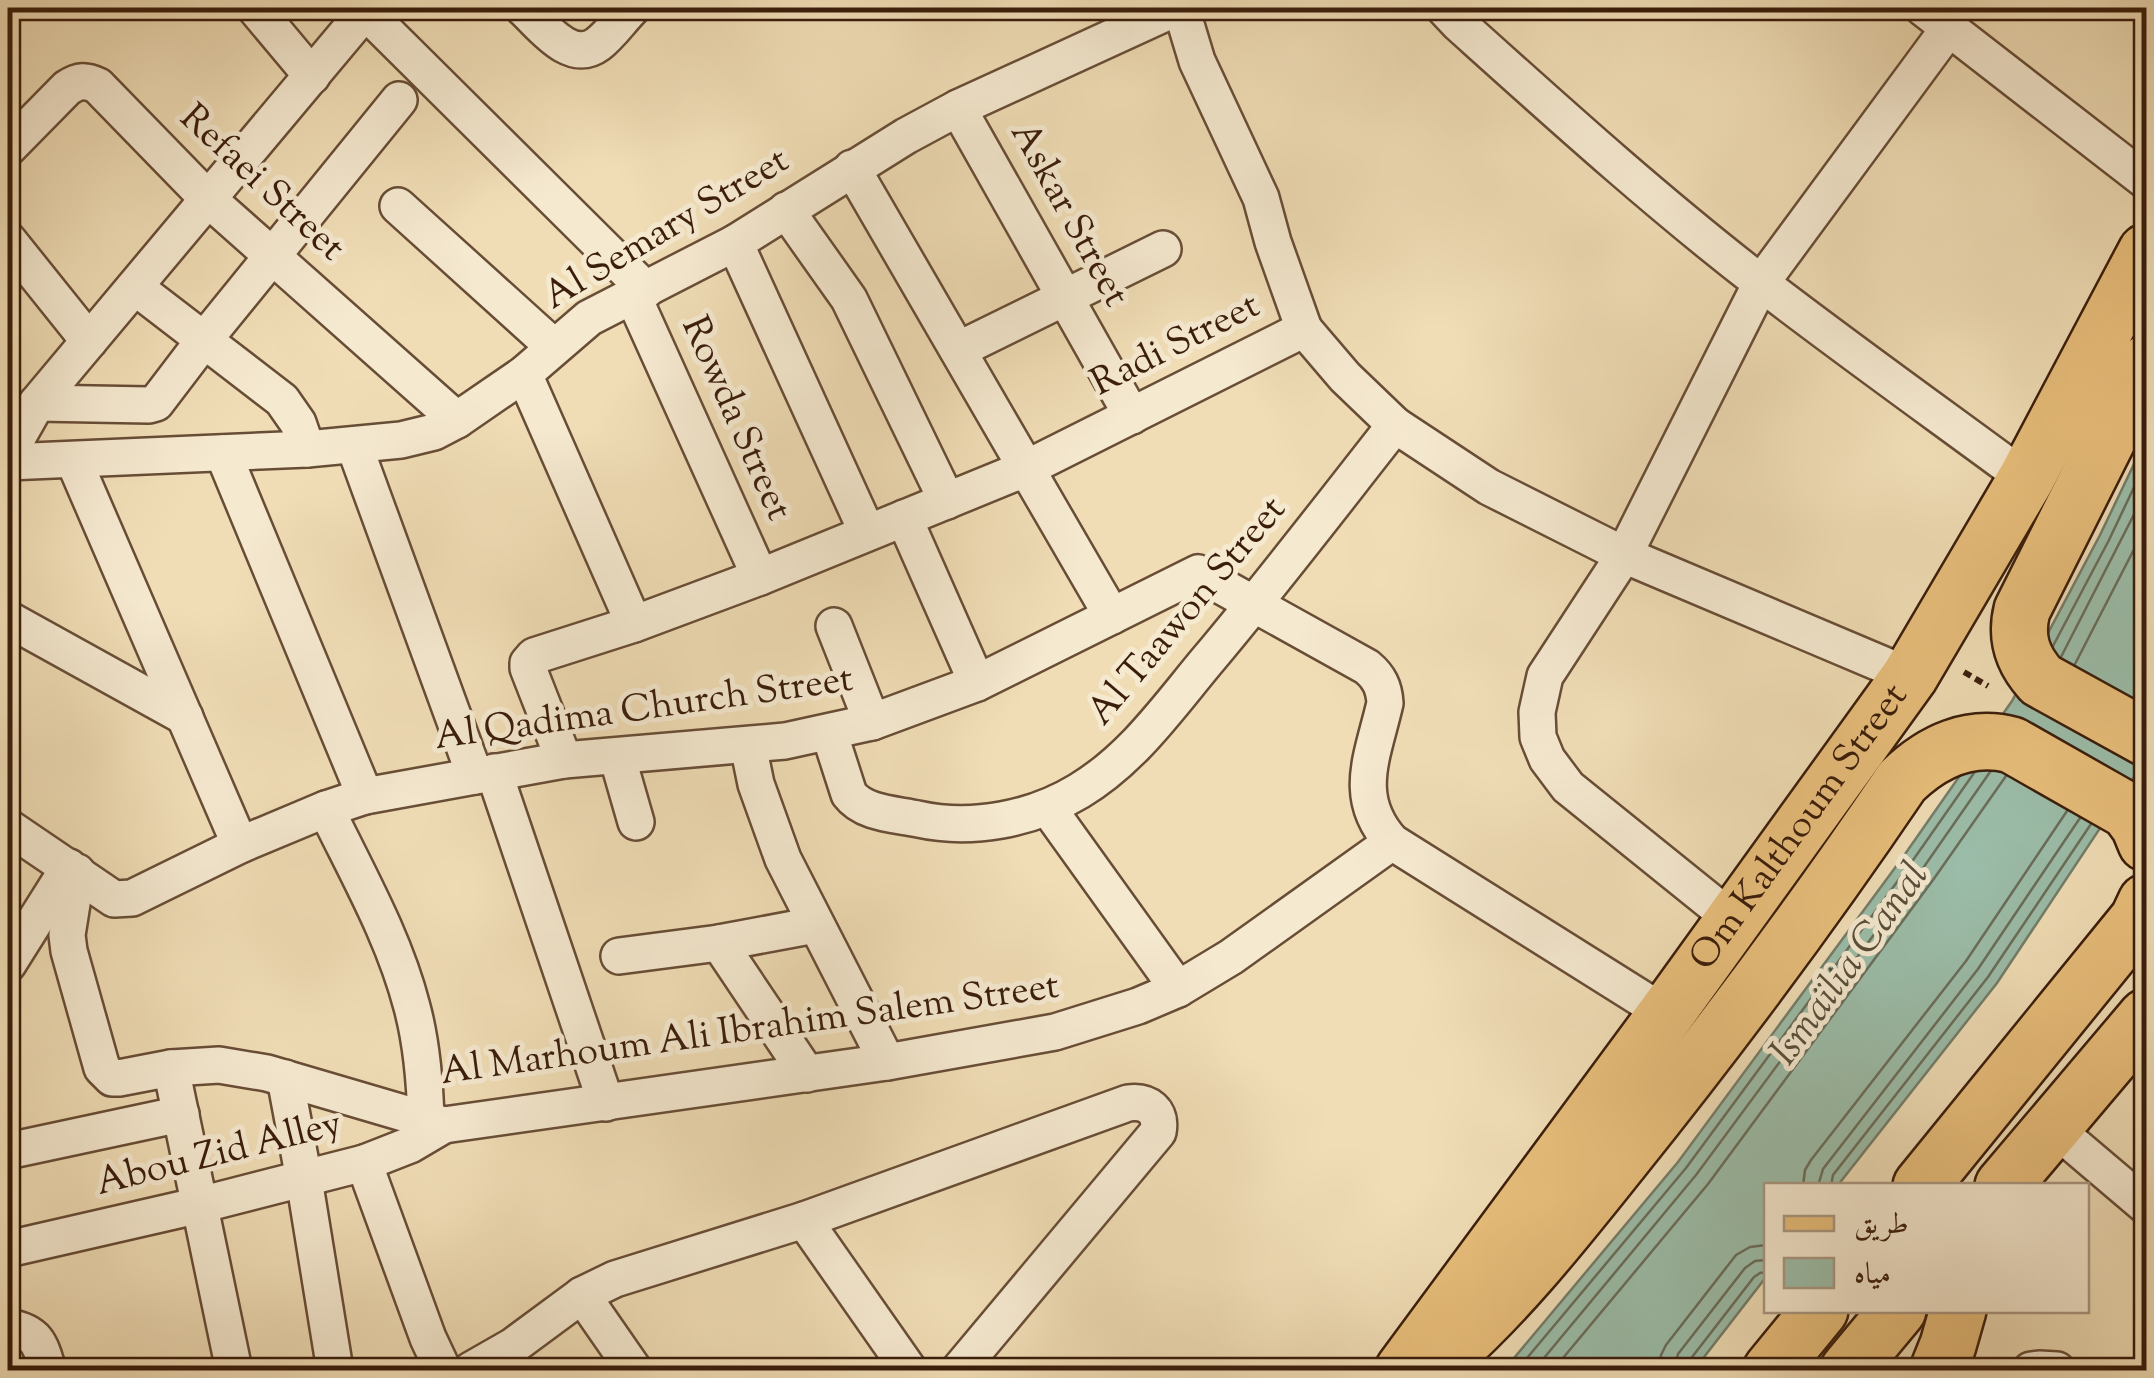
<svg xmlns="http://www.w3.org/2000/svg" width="2154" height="1378" viewBox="0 0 2154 1378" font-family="'Sorts Mill Goudy',Amiri,serif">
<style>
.water{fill:#9bbda9;stroke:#747d6a;stroke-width:2.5}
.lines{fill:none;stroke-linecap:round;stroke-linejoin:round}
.shore{stroke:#6a6d5a;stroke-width:2.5}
.minor-casing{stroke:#684d36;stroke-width:40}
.primary-casing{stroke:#3a1d0b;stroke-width:60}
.trunk-casing{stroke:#3a1d0b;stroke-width:60}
.path{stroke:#3a1d0b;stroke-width:6;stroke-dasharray:8 5;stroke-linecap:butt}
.minor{stroke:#f5e9d0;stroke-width:35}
.primary{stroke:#e8be7b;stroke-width:55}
.trunk{stroke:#e8be7b;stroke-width:55}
.labels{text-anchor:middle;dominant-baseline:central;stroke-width:10;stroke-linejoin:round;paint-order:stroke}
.street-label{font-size:38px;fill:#3a1d0b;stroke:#f5e9d0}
.water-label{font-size:40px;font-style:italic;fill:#574d3a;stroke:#f5e9d0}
</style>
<rect width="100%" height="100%" fill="#f0ddb6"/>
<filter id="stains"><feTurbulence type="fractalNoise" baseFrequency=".002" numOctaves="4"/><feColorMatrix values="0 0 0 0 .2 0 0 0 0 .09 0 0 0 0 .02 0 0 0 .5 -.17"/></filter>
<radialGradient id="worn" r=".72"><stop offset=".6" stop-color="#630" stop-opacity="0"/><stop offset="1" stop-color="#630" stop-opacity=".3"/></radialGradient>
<!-- water -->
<polygon class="water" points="2146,439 2146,759 1997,983 1838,1185 1766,1186 1766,1277 1694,1370 1504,1370 1678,1162 1903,857 2012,701 2100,535"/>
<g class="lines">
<!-- shore -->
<g class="shore">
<polyline points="2053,646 2109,540 2146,462"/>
<polyline points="2061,657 2146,491"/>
<polyline points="2075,664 2146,526"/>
<polyline points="1803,1186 1805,1170 1811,1160 1966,961 2067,811"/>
<polyline points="1818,1186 1823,1169 1978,969 2080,818"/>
<polyline points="1831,1186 1833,1175 1988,977 2091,824"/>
<polyline points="1517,1370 1686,1168 1911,863 1974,773"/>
<polyline points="1534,1370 1696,1175 1921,871 1990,772"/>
<polyline points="1553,1370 1708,1184 1933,880 2006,776"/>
<polyline points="1659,1370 1661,1355 1666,1345 1736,1255 1750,1247 1766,1245"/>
<polyline points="1674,1370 1678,1354 1745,1268 1755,1261 1766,1260"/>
<polyline points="1686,1370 1689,1361 1754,1277 1760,1273 1766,1272"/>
</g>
<!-- minor casing -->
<g class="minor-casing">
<g id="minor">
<polyline points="255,8 312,76"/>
<path d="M523 8C541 24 570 65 598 44 610 35 621 19 632 8"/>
<polyline points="1181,8 1197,61 1261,198 1273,242 1304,329"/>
<path d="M1444 8 1459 24C1558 113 1656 202 1761 283 1848 350 1938 414 2026 479"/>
<polyline points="1923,8 2146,181"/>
<polyline points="365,11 646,290"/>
<polyline points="958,108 1132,416"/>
<path d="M8 148 67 88C79 80 86 80 98 86L208 199 457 420"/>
<polyline points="852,168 1112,616"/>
<polyline points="398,206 554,347"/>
<polyline points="786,210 849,299 947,501"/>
<polyline points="8,240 89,341"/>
<polyline points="735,243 867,532"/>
<polyline points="135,287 282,400 298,423 307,449"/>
<polyline points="633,296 760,577"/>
<polyline points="958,350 1163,249"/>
<polyline points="524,374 634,624"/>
<polyline points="37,403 149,405 156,403 204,340 399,100"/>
<polyline points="354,445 475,776"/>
<polyline points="223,453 365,796"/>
<polyline points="8,454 37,403 368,8"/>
<polyline points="74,461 240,845"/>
<polyline points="8,462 307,449 401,440 434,432 457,420 524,374 589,318 735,243 906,136 958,108 1176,8"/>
<polyline points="904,518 977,683"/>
<polyline points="8,619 185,717"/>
<polyline points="834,626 872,722"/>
<path d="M829 732 849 794C864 814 895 814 918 819 972 831 1033 819 1079 791 1132 759 1167 709 1206 662 1271 585 1332 505 1395 425"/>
<polyline points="748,745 756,784 783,859 887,1062"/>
<polyline points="617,756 636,822"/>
<polyline points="564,760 528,668 528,663 534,656 634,624 760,577 1027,468 1304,329 1345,377 1395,425 1489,487 1624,555 1910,676"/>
<polyline points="494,772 606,1103"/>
<polyline points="1048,808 1178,989"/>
<path d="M326 809C357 873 394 937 412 1007 422 1044 425 1083 426 1121"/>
<path d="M8 827 114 899 132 898 240 845 326 809 365 796 564 760 785 741 872 722 977 683 1198 573 1367 667C1379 677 1384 687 1385 703 1373 756 1351 797 1392 842L1666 1014"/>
<polyline points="77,872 67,935 69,951 102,1068 112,1078 119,1078 171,1068 219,1065 267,1073 444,1125 887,1062 1055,1032 1138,1006 1178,989 1231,957 1392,842"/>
<polyline points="1733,920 1568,787 1547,759 1538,737 1537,712 1545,676 1624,555 1761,283 1949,28"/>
<polyline points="719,943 807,1074"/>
<polyline points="619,956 719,943 815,925"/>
<polyline points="8,964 69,867"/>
<polyline points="171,1068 234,1370"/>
<polyline points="285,1078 304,1179 335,1370"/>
<polyline points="2053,1127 2146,1206"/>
<polyline points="8,1151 181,1114"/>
<polyline points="364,1163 428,1338 443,1370"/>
<polyline points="804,1220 909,1370"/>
<polyline points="8,1249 200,1205 364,1163 410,1145 444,1125"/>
<polyline points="582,1295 634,1370"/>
<path d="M8 1327C37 1332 40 1343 48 1370"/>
<path d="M471 1370 513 1346 582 1295 615 1279 804 1220 1128 1103C1148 1100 1162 1111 1158 1132L959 1370"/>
<polyline points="2031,1370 2039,1369 2057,1370"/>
</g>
</g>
<!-- primary casing -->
<g class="primary-casing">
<polyline id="primary" points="1938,1370 1948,1345 1958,1310"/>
</g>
<!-- trunk casing -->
<g class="trunk-casing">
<g id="trunk">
<path d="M2146 363 2022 610C2015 638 2022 659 2041 680L2146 738"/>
<polyline points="1921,1186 2138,919 2146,902"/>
<polyline points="2003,1186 2146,1017"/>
<path d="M1440 1362C1509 1302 1565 1230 1622 1159 1720 1037 1814 911 1902 781 1933 751 1970 734 2012 745L2128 811 2139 826 2146 843"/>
<path id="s1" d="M1403 1370 1666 1014 1910 676 2026 479 2146 252"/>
<polyline points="1771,1370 1820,1310"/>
<polyline points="1848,1370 1898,1310"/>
</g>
</g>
<!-- path -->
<polyline class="path" points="1964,672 1988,686"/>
<!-- minor -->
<use href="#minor" class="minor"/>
<!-- primary -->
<use href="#primary" class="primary"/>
<!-- trunk -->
<use href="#trunk" class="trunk"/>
</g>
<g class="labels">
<!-- street labels -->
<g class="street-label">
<text transform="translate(261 184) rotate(43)">Refaei Street</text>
<text transform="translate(1068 215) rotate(61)">Askar Street</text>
<text transform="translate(667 230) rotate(-31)">Al Semary Street</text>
<text transform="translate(1176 346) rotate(-27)">Radi Street</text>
<text transform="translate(735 419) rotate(66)">Rowda Street</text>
<text transform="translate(1188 612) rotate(-50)">Al Taawon Street</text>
<text transform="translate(644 710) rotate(-8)">Al Qadima Church Street</text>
<text stroke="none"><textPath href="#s1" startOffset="672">Om Kalthoum Street</textPath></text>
<text transform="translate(750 1031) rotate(-8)">Al Marhoum Ali Ibrahim Salem Street</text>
<text transform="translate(219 1155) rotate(-14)">Abou Zid Alley</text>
</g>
<!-- water labels -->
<g class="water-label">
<text transform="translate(1851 965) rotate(-54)">Ismaïlia Canal</text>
</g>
</g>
<!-- margin -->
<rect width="2154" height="1378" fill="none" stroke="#f0ddb6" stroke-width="40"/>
<rect x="10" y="10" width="2134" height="1358" fill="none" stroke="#3a1d0b" stroke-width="5"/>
<rect x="20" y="20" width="2114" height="1338" fill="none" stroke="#3a1d0b" stroke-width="2.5"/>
<!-- legend -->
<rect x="1764" y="1183" width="325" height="130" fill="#f5e9d0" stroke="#aa9781" stroke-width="2.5"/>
<rect x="1784" y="1216" width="50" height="15" fill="#e8be7b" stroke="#aa9781" stroke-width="2.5"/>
<text x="1854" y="1233" font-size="30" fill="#3a1d0b">طريق</text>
<rect x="1784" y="1258" width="50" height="30" fill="#9bbda9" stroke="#aa9781" stroke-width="2.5"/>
<text x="1854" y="1283" font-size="30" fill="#3a1d0b">مياه</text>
<rect width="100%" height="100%" filter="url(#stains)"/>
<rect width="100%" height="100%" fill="url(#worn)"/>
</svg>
